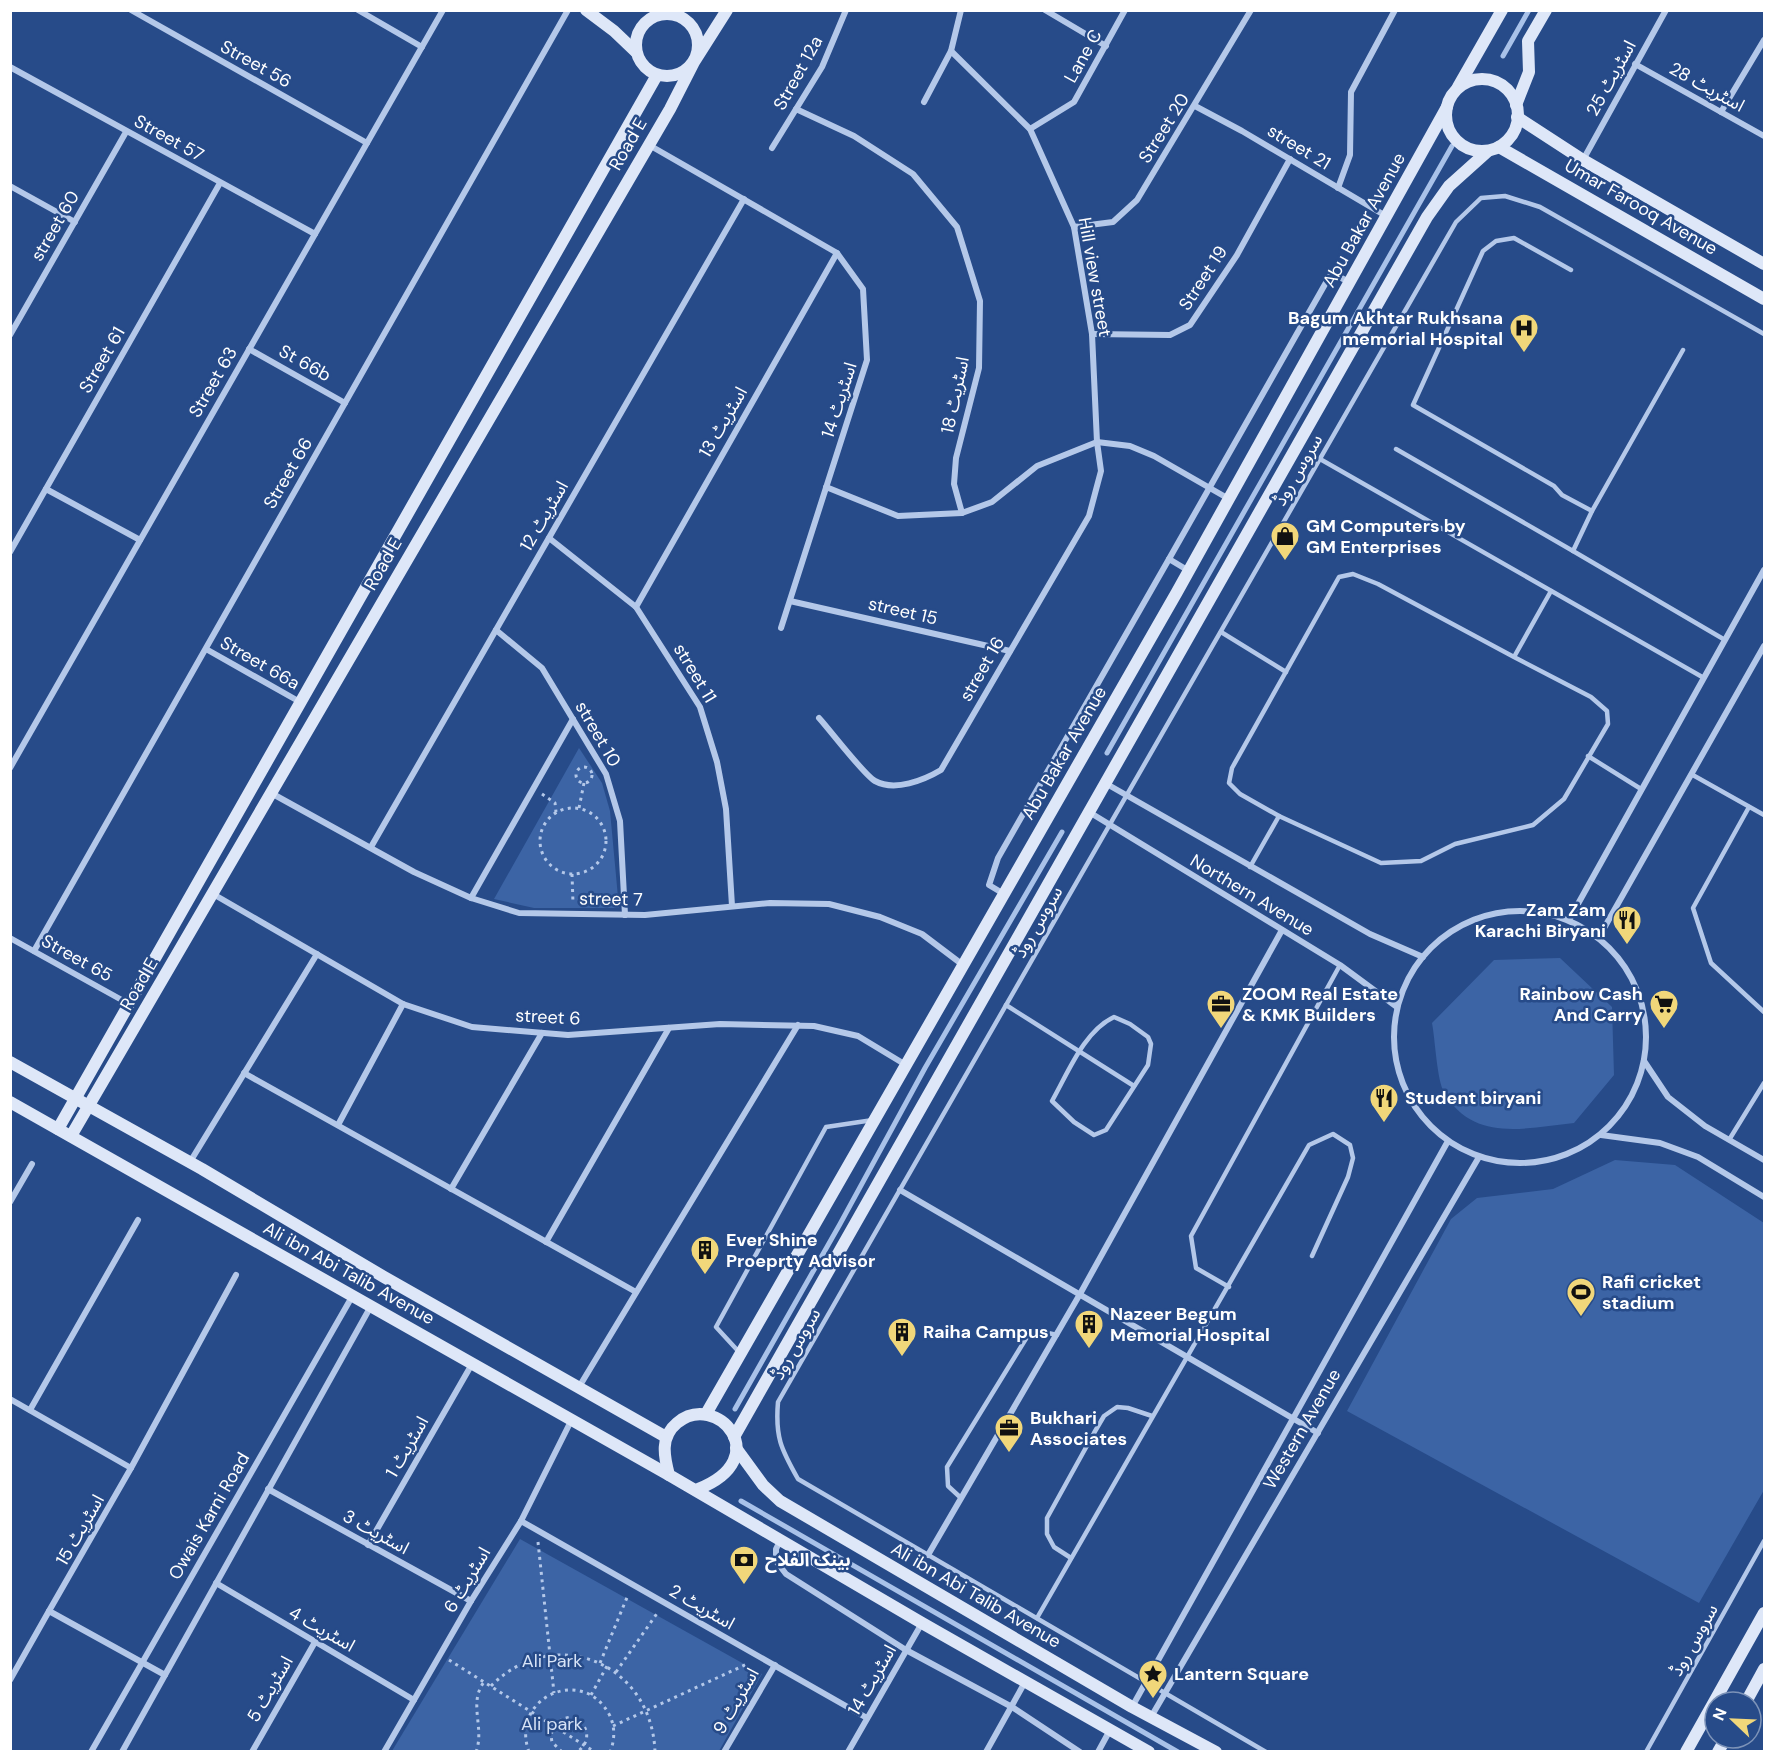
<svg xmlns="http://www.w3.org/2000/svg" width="1775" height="1762" viewBox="0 0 1775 1762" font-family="'DM Sans','Noto Sans Arabic',sans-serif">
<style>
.green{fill:#3c64a5}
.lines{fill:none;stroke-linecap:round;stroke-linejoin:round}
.stream{stroke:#a9c2e9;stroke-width:5}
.path{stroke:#b4c8e9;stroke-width:3;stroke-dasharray:3 4.5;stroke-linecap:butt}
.lane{stroke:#b4c8e9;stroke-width:4.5}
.street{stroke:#b4c8e9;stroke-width:6}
.secondary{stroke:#dee7f8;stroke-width:12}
.labels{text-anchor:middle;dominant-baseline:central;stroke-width:5;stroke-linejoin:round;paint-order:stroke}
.street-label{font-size:18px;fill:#fff;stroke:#274b89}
.poi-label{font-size:18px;font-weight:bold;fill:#fff;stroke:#274b89;text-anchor:start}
.park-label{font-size:18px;fill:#d8e4f7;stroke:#274b89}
</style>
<rect width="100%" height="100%" fill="#274b89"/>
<!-- green -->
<g class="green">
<polygon points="579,748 602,783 610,811 619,908 534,908 494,899"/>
<path d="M1560 958 1612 1007 1614 1075 1574 1123C1525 1128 1473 1143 1444 1092 1437 1081 1435 1038 1432 1023L1494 960Z"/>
<polygon points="1615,1160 1675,1165 1764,1223 1764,1490 1699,1603 1347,1411 1451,1219 1477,1198 1553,1189"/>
<polygon points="520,1539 762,1674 719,1751 392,1751"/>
</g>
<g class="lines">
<!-- stream -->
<g class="stream">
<polyline points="1503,56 1529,10"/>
<polyline points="1107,753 1452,146"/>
<polyline points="735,1409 840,1224 925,1068 1062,832"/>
<polyline points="741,1501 1178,1752"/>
</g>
<!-- path -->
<g class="path">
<circle cx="584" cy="775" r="8"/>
<polyline points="542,794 555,803 556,812"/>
<circle cx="573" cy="841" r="33"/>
<polyline points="579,808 584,783"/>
<polyline points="572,874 573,903"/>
<polyline points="538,1542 554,1693"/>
<polyline points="449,1660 595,1752"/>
<polyline points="600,1663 628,1595"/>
<polyline points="616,1672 658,1612"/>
<path d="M491 1686C554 1622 652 1663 655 1752"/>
<polyline points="591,1695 607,1666"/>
<polyline points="613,1726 747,1664"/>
<path d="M476 1752C485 1728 468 1703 484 1682"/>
<path d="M529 1752C509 1697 584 1664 610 1716 615 1727 615 1740 610 1752"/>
<path d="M562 1752 552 1742C549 1728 557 1719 571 1717 588 1722 593 1741 577 1752"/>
</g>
<!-- lane -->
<g class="lane">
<polyline points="1571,270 1514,238 1496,241 1483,251 1413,405 1554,486 1562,495 1592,511 1573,551 1725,640"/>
<polyline points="1396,449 1573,551"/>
<polyline points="1320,459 1704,678"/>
<polyline points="1592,511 1683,350"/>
<polyline points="1221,632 1286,672"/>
<polyline points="1514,657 1591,697 1607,711 1608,724 1564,799 1533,825 1455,844 1421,861 1381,863 1279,816 1240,794 1229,783 1232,768 1339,577 1353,574 1378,584 1514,657 1551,591"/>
<polyline points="1588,756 1641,789"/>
<polyline points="1691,774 1764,815"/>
<polyline points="1749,807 1693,908 1711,963 1764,1012"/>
<polyline points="1250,867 1279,816"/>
<polyline points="1006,1005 1134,1086"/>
<path d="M1114 1017 1130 1024 1148 1037 1151 1044 1148 1065 1106 1130 1094 1135 1074 1122 1052 1101C1068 1073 1084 1031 1114 1017Z"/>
<polyline points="1729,1140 1764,1083"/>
<polyline points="1229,1287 1196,1268 1191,1236 1340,965"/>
<polyline points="739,1352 716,1327 826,1127 873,1120"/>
<polyline points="961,1498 948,1486 947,1467 1027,1337 1039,1331 1057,1335"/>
<polyline points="1071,1558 1054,1547 1047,1534 1047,1518 1094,1433 1104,1416 1117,1407 1128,1408 1152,1416"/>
<polyline points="1037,1618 1309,1145 1333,1134 1350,1145 1353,1158 1348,1177 1312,1256"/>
<path d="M1266 1752 798 1479C781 1449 775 1437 778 1402L1456 222 1481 198 1505 196 1540 207 1764 334"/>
<polyline points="1646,1752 1764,1541"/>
</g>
<!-- street -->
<g class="street">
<polyline points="131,10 367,143"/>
<polyline points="358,10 422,47"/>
<polyline points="1045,10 1106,46"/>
<polyline points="1635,64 1764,136"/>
<polyline points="10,67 315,234"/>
<polyline points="924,102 951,51 961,10"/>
<polyline points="1195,106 1242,131 1386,216"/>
<polyline points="796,109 854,136 913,174 957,227 980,301 979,368 956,458 954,484 962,513 992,502 1037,466 1097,442 1130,446 1154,456 1229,499"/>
<polyline points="1721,112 1764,40"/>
<polyline points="1030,129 1074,102 1125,10"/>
<polyline points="649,145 837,253 863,289 867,360 781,628"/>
<polyline points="772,148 822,67 846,10"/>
<polyline points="1583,160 1666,10"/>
<polyline points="10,186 75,222"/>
<polyline points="1338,188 1350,155 1351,92 1395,10"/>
<polyline points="1074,227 1113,222 1137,200 1251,10"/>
<polyline points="1092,334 1170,335 1190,325 1237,255 1290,159"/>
<polyline points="10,335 126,132"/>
<polyline points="249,349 345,403"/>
<polyline points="826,487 898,516 962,513"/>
<polyline points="46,489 140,540"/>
<polyline points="549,538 636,607 700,707 717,762 726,809 732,906"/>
<polyline points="10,552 220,183"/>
<polyline points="1169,559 1328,279 1332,273 1349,282"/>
<polyline points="790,601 1010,651"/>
<polyline points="636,607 837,253"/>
<polyline points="496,630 542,668 606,774 620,821 625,915"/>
<polyline points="206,649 300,702"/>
<path d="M819 718C830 730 864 775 875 781 895 792 924 780 941 770L1089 516 1101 471 1097 442 1092 334 1074 227 1030 129 951 51"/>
<polyline points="10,768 443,10"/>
<polyline points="1105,783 1370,934 1423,957"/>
<polyline points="271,793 414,872 471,898 519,913 645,915 770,903 829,904 880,917 922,934 963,965"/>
<polyline points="1089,812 1340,965 1397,1007"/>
<polyline points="371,847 744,199"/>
<polyline points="213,894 403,1004 472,1027 568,1035 720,1024 814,1026 858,1036 906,1065"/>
<polyline points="1004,894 989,885 998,858 1169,559 1189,571"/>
<polyline points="471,898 573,719"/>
<circle cx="1520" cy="1037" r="126"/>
<polyline points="1569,920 1764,570"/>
<polyline points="1599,937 1764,646"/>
<polyline points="10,938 129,1004"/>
<polyline points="34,951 568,10"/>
<polyline points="1644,1061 1668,1097 1705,1126 1764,1160"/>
<polyline points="244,1073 636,1292"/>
<polyline points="338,1125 403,1004"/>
<polyline points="1601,1135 1660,1143 1698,1157 1764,1197"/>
<polyline points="190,1162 317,954"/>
<polyline points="451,1189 542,1033"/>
<polyline points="900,1190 1318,1433"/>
<polyline points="10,1202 32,1164"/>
<polyline points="546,1242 669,1028"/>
<polyline points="579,1387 798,1025"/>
<polyline points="10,1399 131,1468 49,1611 165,1675"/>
<polyline points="30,1410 138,1220"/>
<polyline points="131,1468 236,1275"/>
<polyline points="268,1489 471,1601"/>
<polyline points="521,1521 867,1718"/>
<polyline points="780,1541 776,1549 776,1561 786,1574 906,1650 1012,1707 1080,1752"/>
<polyline points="368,1545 472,1364"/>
<polyline points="928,1555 1080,1294 1282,930"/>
<polyline points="216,1583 414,1700"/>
<polyline points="10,1680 49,1611"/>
<polyline points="1132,1707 1448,1141"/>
<polyline points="1151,1717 1479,1157"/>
<polyline points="91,1752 353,1295"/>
<polyline points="122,1752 371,1306"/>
<polyline points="252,1752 315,1642"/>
<polyline points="384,1752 471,1601 521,1521 571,1421"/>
<polyline points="724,1752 775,1665"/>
<polyline points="848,1752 922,1623"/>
<polyline points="986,1752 1025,1682"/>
<polyline points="1098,1752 1110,1730"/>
</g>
<!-- secondary -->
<g class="secondary">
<polyline points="586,10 614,31 636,52"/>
<circle cx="667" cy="45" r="31"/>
<circle cx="1482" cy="115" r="36"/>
<polyline points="1458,87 1502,10"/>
<polyline points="1516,105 1529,72 1528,41 1546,10"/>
<polyline points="1517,117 1583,160 1764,264"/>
<polyline points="1499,147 1764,299"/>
<polyline points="10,1062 202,1169 384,1277 666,1437"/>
<polyline points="10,1102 669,1475"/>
<polyline points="58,1129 657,75"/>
<polyline points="71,1136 670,109 694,62 727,10"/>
<polyline points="706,1414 1177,592 1447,107"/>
<polyline points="734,1437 1427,217 1449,186 1488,151"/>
<polyline points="736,1448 763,1485 780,1501 1132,1707 1216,1752"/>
<path d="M698 1489C777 1458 716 1390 677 1423 660 1437 664 1456 669 1475L922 1623 1149 1752"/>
<polyline points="1746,1702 1764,1669"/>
<polyline points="1686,1752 1764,1613"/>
<polyline points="1718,1752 1726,1738"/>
</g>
</g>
<!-- icons -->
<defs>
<g id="hospital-pin" transform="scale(1.5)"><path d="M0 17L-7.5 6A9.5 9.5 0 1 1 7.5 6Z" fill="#f1d77a" stroke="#274b89"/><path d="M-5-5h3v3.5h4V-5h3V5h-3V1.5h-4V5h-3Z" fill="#111"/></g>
<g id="shop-pin" transform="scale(1.5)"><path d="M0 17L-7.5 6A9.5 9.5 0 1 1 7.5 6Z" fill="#f1d77a" stroke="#274b89"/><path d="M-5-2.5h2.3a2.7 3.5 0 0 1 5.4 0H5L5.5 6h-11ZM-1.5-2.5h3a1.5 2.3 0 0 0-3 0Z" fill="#111"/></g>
<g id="restaurant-pin" transform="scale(1.5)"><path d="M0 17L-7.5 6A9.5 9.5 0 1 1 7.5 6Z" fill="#f1d77a" stroke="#274b89"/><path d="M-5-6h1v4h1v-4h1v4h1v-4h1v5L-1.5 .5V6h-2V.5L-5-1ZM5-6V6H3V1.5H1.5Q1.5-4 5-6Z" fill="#111"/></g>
<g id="office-pin" transform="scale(1.5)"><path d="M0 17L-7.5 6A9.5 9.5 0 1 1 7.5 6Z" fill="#f1d77a" stroke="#274b89"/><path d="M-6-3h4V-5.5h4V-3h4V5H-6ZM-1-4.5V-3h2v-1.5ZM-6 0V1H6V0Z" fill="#111"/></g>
<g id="supermarket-pin" transform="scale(1.5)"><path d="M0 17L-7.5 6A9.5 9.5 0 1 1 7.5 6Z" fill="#f1d77a" stroke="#274b89"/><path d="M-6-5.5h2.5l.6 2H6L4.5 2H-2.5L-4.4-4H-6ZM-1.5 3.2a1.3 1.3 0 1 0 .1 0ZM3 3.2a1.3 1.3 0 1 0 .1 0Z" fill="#111"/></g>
<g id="building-pin" transform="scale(1.5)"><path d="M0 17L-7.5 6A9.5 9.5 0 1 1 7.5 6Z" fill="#f1d77a" stroke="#274b89"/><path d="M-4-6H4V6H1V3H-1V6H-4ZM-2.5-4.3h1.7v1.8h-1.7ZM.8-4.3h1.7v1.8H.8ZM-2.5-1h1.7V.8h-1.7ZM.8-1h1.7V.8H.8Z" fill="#111"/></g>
<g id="stadium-pin" transform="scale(1.5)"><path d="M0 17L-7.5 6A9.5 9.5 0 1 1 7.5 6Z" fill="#f1d77a" stroke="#274b89"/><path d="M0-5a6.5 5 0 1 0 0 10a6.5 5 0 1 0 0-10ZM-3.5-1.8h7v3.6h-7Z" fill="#111"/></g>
<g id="bank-pin" transform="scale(1.5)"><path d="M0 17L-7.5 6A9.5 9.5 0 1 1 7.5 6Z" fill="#f1d77a" stroke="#274b89"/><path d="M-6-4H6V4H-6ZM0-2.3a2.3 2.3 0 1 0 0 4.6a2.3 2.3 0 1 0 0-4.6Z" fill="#111"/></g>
<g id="sight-pin" transform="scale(1.5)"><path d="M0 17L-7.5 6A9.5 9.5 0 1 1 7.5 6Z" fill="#f1d77a" stroke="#274b89"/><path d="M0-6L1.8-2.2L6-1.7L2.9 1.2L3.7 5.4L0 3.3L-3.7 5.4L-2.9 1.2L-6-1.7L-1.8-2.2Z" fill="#111"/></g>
</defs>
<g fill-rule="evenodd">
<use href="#hospital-pin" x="1524" y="328"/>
<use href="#shop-pin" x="1285" y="536"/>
<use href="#restaurant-pin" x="1627" y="920"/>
<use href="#office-pin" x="1221" y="1004"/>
<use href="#supermarket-pin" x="1664" y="1004"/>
<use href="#restaurant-pin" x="1384" y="1098"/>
<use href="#building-pin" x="705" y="1250"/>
<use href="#stadium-pin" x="1581" y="1292"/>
<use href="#building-pin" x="1089" y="1324"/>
<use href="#building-pin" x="902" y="1332"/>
<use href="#office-pin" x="1009" y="1428"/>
<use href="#bank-pin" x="744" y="1560"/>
<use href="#sight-pin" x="1153" y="1674"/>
</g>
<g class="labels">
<!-- street labels -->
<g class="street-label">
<text transform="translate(1083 56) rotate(-61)">Lane C</text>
<text transform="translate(256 64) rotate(29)">Street 56</text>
<text transform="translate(798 73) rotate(-61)">Street 12a</text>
<text transform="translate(1611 78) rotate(-61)">اسٹریٹ 25</text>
<text transform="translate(1707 87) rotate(29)">اسٹریٹ 28</text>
<text transform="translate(1164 128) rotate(-58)">Street 20</text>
<text transform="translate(169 138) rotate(29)">Street 57</text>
<text transform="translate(628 144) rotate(-60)">Road E</text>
<text transform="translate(1299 147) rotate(31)">street 21</text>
<text transform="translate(1641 207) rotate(30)">Umar Farooq Avenue</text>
<text transform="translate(1364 220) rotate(-61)">Abu Bakar Avenue</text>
<text transform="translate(55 226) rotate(-60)">street 60</text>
<text transform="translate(1095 277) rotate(80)">Hill view street</text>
<text transform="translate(1203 278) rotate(-57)">Street 19</text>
<text transform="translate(102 360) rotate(-60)">Street 61</text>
<text transform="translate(305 363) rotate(29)">St 66b</text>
<text transform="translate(213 382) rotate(-60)">Street 63</text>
<text transform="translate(955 395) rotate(-78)">اسٹریٹ 18</text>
<text transform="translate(839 400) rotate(-72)">اسٹریٹ 14</text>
<text transform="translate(723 422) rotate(-60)">اسٹریٹ 13</text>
<text transform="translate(1298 470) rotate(-60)">سروس روڈ</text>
<text transform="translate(288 473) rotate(-60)">Street 66</text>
<text transform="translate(544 516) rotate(-60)">اسٹریٹ 12</text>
<text transform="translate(383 564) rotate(-60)">Road E</text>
<text transform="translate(903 611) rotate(13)">street 15</text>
<text transform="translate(260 663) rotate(30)">Street 66a</text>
<text transform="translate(982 669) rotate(-60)">street 16</text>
<text transform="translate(695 673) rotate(59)">street 11</text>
<text transform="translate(598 734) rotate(60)">street 10</text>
<text transform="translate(1064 753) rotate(-60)">Abu Bakar Avenue</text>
<text transform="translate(1252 895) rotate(31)">Northern Avenue</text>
<text transform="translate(611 899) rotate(1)">street 7</text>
<text transform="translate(1038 922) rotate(-60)">سروس روڈ</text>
<text transform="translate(77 958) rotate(29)">Street 65</text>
<text transform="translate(139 984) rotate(-60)">Road E</text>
<text transform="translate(548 1017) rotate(3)">street 6</text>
<text transform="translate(349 1273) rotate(29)">Ali ibn Abi Talib Avenue</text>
<text transform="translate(796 1344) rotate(-60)">سروس روڈ</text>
<text transform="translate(1302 1429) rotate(-60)">Western Avenue</text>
<text transform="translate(407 1447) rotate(-60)">اسٹریٹ 1</text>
<text transform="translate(209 1516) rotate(-60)">Owais Karni Road</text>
<text transform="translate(80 1530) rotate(-60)">اسٹریٹ 15</text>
<text transform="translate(376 1532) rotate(29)">اسٹریٹ 3</text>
<text transform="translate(467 1580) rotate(-59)">اسٹریٹ 6</text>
<text transform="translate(976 1595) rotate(30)">Ali ibn Abi Talib Avenue</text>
<text transform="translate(702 1607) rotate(30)">اسٹریٹ 2</text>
<text transform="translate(322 1629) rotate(30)">اسٹریٹ 4</text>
<text transform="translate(1694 1640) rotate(-61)">سروس روڈ</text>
<text transform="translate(872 1680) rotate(-60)">اسٹریٹ 14</text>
<text transform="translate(270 1689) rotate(-60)">اسٹریٹ 5</text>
<text transform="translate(736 1701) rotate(-60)">اسٹریٹ 9</text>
</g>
<!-- poi labels -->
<g class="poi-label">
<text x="1503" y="318" text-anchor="end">Bagum Akhtar Rukhsana<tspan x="1503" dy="21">memorial Hospital</tspan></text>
<text x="1306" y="526">GM Computers by<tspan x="1306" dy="21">GM Enterprises</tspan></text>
<text x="1606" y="910" text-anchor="end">Zam Zam<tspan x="1606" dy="21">Karachi Biryani</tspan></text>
<text x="1242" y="994">ZOOM Real Estate<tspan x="1242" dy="21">&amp; KMK Builders</tspan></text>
<text x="1643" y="994" text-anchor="end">Rainbow Cash<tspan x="1643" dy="21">And Carry</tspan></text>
<text x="1405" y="1098">Student biryani</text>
<text x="726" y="1240">Ever Shine<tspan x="726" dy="21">Proeprty Advisor</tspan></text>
<text x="1602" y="1282">Rafi cricket<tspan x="1602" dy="21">stadium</tspan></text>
<text x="1110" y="1314">Nazeer Begum<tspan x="1110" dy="21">Memorial Hospital</tspan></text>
<text x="923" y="1332">Raiha Campus</text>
<text x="1030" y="1418">Bukhari<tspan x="1030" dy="21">Associates</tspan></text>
<text x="765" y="1560">بینک الفلاح</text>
<text x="1174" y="1674">Lantern Square</text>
</g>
<!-- park labels -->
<g class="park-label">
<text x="552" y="1661">Ali Park</text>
<text x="552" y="1724">Ali park</text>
</g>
</g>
<!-- border -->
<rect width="1775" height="1762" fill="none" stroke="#ffffff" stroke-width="24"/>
<!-- north arrow -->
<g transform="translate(1733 1720) rotate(293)"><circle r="28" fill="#274b89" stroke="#7d93b8" stroke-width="1.5"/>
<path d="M0-4.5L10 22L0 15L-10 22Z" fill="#f1d77a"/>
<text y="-9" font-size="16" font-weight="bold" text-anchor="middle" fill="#ffffff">N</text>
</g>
</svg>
